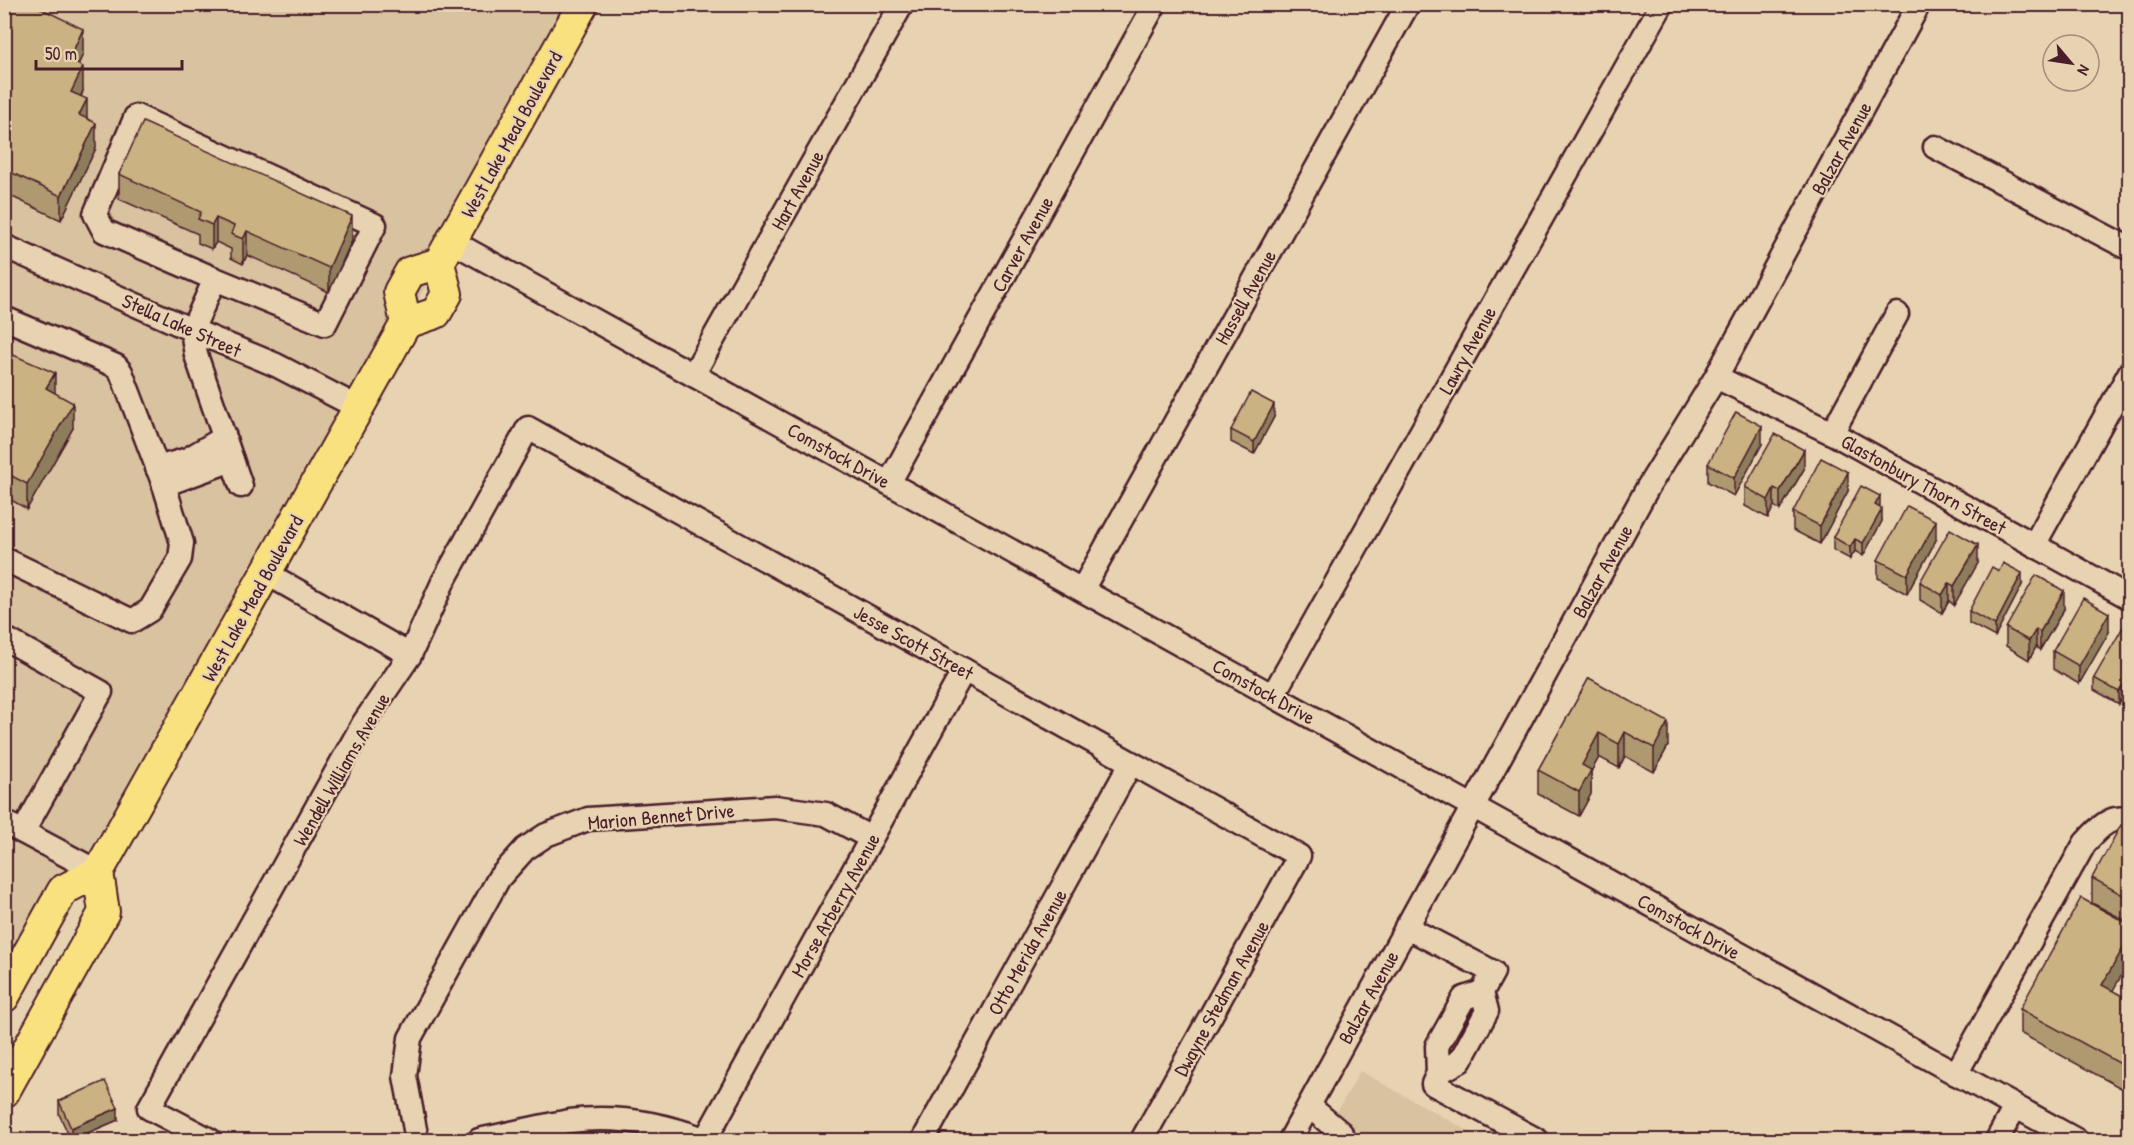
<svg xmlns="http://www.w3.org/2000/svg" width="2134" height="1145" viewBox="0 0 2134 1145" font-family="'Patrick Hand',sans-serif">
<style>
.built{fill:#d9c29f}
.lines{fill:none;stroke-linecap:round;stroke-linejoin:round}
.minor-casing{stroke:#4a1f2b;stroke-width:27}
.major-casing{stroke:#4a1f2b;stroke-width:34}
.minor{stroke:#e7d3b2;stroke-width:22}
.major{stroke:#fae180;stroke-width:30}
.wall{fill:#af9970;stroke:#4a1f2b;stroke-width:1.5}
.shaded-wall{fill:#8e7d5b;stroke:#4a1f2b;stroke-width:1.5}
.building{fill:#cbb282;stroke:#4a1f2b;stroke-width:1.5}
.labels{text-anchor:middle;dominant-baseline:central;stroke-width:4.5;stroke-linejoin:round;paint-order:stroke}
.street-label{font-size:20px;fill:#4a1f2b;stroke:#e7d3b2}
</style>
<rect width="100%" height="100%" fill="#e7d3b2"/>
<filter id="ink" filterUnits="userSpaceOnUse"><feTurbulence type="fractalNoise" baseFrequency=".0167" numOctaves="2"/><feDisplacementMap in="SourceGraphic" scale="12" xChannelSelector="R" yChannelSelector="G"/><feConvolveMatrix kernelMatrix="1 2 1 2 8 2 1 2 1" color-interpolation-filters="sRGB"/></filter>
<g filter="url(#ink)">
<!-- built -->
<g class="built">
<polygon points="5,5 583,5 98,872 5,1001"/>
<polygon points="1360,1071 1485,1140 1321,1140"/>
</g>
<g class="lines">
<!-- minor casing -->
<g class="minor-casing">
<g id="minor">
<polyline points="1935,147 2130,249"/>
<polyline points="451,241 2076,1140"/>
<polyline points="4,246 192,330 276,365 359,408"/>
<polyline points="215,279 104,231 95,214 136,116 375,225 325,324 215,279 192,330 196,355 241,486"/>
<polyline points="4,318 116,366 121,372 164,485 182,543 180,559 150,610 132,621 4,559"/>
<polyline points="693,375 902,4"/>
<polyline points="1716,377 1832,433 2130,598"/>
<polyline points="1832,433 1897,314"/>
<polyline points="157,468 188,459 225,437"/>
<polyline points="889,483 1155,4"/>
<polyline points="164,485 232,460"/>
<polyline points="2034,545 2130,372"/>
<polyline points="266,573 410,655"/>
<polyline points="1082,590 1408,4"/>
<polyline points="4,638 101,692 23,832"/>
<polyline points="1273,695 1662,4"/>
<polyline points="4,822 98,872"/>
<polyline points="1406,927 1493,972 1482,992 1487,1011 1460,1061 1438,1073 1437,1046 1464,998 1482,992"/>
<polyline points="1438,1073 1433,1084 1537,1140"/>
<path d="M1956 1074 2085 843C2096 831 2111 812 2130 821"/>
<polyline points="1309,1106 1341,1133 1343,1140"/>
<polyline points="210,1140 149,1108 363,724 410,655 443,582 528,428 1299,856 1142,1140"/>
<polyline points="417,1140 405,1076 410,1038 499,878 525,849 546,835 588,819 775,807 826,814 871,838"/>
<path d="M479 1140C509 1134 539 1126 570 1121 616 1115 664 1124 706 1140"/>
<polyline points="705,1140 964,670"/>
<polyline points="923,1140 1131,763"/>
<polyline points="1290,1140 1648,487 1716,377 1919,4"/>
<polyline points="1997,1140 2015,1107"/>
</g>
</g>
<!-- major casing -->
<g class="major-casing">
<g id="major">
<polyline points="406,323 436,313 447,294 439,263 583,4"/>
<polyline points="4,997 63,890 98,872 406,323 399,292 410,272 439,263"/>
<polyline points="4,1092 104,912 98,872"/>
</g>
</g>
<!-- minor -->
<use href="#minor" class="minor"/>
<!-- major -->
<use href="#major" class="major"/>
</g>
<!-- wall -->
<g class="wall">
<polygon points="4,4 83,54 78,65 83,91 81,97 87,119 96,148 61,220 4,193"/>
<polygon points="119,174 352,240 329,292 247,255 243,264 231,258 231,249 216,242 212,249 198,243 198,234 119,199"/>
<polygon points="4,351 55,393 73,428 27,509 4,496"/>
<polygon points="1274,417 1254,454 1231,442 1231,430"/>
<polygon points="1762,444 1734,496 1708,482 1708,464"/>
<polygon points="1804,469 1780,510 1774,506 1768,518 1745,506 1745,487"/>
<polygon points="1848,491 1820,544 1793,530 1793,512"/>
<polygon points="1880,508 1882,521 1863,556 1855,551 1850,559 1833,550 1833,537"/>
<polygon points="1936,540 1907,594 1878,578 1878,560"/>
<polygon points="1978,563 1954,605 1949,601 1942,613 1920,600 1920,582"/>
<polygon points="2022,585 1995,637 1969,623 1969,611"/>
<polygon points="2064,609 2040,650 2036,647 2029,660 2006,646 2006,628"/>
<polygon points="2130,631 2130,685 2119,704 2094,690 2094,678"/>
<polygon points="2109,632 2079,684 2053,669 2053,651"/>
<polygon points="1589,678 1668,746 1654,772 1625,756 1619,768 1599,757 1591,772 1591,794 1579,816 1538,794 1538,770"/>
<polygon points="2130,830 2130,923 2092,903 2092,878"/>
<polygon points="2130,925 2130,960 2112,991 2130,1000 2130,1093 2020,1033 2020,1009"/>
<polygon points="59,1101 118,1120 71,1140 59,1114"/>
</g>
<!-- shaded-wall -->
<g class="shaded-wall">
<polygon points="83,29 83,54 69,84 69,60"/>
<polygon points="83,67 83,91 71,116 71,92"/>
<polygon points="87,99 87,124 79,115"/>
<polygon points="96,123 96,148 61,220 61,196"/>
<polygon points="352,216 352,240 329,292 329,268"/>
<polygon points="216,218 216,242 212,249 212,225"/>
<polygon points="247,231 247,255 243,264 243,239"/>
<polygon points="55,373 55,397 46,388"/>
<polygon points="73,403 73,428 27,509 27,484"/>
<polygon points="1274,404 1274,417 1254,454 1254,442"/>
<polygon points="1762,426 1762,444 1734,496 1734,478"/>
<polygon points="1804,450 1804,469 1780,510 1780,491"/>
<polygon points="1848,472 1848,491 1820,544 1820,526"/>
<polygon points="1774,488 1774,506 1768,518 1768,500"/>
<polygon points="1880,496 1880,509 1875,505"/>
<polygon points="1882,509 1882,521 1863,556 1863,543"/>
<polygon points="1936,521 1936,540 1907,594 1907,575"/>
<polygon points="1855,539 1855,551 1850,559 1850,547"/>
<polygon points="1978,545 1978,563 1954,605 1954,586"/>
<polygon points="2022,573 2022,585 1995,637 1995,625"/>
<polygon points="1949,583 1949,601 1942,613 1942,595"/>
<polygon points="2064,591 2064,609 2040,650 2040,632"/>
<polygon points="2109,613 2109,632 2079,684 2079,666"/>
<polygon points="2036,629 2036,647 2029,660 2029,641"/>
<polygon points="2130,673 2130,685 2119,704 2119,692"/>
<polygon points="1668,722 1668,746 1654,772 1654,748"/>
<polygon points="1625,732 1625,756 1619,768 1619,744"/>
<polygon points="1599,733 1599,757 1591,772 1591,794 1579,816 1579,792 1582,765"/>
<polygon points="2130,936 2130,960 2102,1010 2102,985"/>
<polygon points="118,1108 118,1120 71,1140 71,1128"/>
</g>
<!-- building -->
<g class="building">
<polygon points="4,4 32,4 83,29 69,60 83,67 71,92 87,99 79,115 96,123 61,196 4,169"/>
<polygon points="143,122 352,216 329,268 247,231 243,239 231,234 234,226 216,218 212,225 198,219 201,212 119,174"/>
<polygon points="4,351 55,373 46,388 73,403 27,484 4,472"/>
<polygon points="1251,392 1274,404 1254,442 1231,430"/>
<polygon points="1736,412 1762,426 1734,478 1708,464"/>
<polygon points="1775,434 1804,450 1780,491 1774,488 1768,500 1745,487"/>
<polygon points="1821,458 1848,472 1820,526 1793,512"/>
<polygon points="1861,486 1880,496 1875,505 1882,509 1863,543 1855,539 1850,547 1833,537"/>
<polygon points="1907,506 1936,521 1907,575 1878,560"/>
<polygon points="1950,529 1978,545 1954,586 1949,583 1942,595 1920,582"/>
<polygon points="2003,563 2022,573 1995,625 1969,611 1992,567 1999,571"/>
<polygon points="2036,575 2064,591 2040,632 2036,629 2029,641 2006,628"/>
<polygon points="2083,598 2109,613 2079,666 2053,651"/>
<polygon points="2123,627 2130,631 2130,673 2119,692 2094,678"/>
<polygon points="1589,678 1668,722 1654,748 1625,732 1619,744 1599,733 1582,765 1591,770 1579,792 1538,770"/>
<polygon points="2121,825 2130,830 2130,899 2092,878"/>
<polygon points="2081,898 2130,925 2130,936 2102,985 2130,1000 2130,1069 2020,1009"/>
<polygon points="105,1081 118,1108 71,1128 59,1101"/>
</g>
</g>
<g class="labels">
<!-- street labels -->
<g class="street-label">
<text transform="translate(511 134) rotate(-61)">West Lake Mead Boulevard</text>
<text transform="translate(1841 148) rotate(-61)">Balzar Avenue</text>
<text transform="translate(797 190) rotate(-61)">Hart Avenue</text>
<text transform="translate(1022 244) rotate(-61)">Carver Avenue</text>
<text transform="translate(1245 297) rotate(-61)">Hassell Avenue</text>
<text transform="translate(182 325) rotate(24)">Stella Lake Street</text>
<text transform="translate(1467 350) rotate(-61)">Lawry Avenue</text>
<text transform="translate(839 455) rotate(29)">Comstock Drive</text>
<text transform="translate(1924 484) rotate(29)">Glastonbury Thorn Street</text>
<text transform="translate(1602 571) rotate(-61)">Balzar Avenue</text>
<text transform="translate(252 598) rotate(-61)">West Lake Mead Boulevard</text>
<text transform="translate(914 642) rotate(29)">Jesse Scott Street</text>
<text transform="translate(1264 691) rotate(29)">Comstock Drive</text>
<text transform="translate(341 769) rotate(-60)">Wendell Williams Avenue</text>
<text transform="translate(661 816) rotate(-5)">Marion Bennet Drive</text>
<text transform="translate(835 905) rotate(-61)">Morse Arberry Avenue</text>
<text transform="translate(1689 926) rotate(29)">Comstock Drive</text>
<text transform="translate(1027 952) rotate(-61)">Otto Merida Avenue</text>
<text transform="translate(1368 997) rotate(-61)">Balzar Avenue</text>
<text transform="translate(1221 998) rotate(-61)">Dwayne Stedman Avenue</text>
</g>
</g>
<!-- margin -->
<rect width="2134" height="1145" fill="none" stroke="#e7d3b2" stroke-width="24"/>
<rect x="12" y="12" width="2110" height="1121" fill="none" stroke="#4a1f2b" stroke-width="2" filter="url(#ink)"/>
<!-- north arrow -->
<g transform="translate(2071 63) rotate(119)"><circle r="28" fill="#e7d3b2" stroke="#a88b7c" stroke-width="1.5"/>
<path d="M0-4.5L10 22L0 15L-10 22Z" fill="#4a1f2b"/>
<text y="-9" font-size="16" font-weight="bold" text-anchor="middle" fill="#4a1f2b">N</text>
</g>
<!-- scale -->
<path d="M36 60v9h146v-9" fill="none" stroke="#4a1f2b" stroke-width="3"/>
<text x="45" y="60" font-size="18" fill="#4a1f2b" stroke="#e7d3b2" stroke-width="4.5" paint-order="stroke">50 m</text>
</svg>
